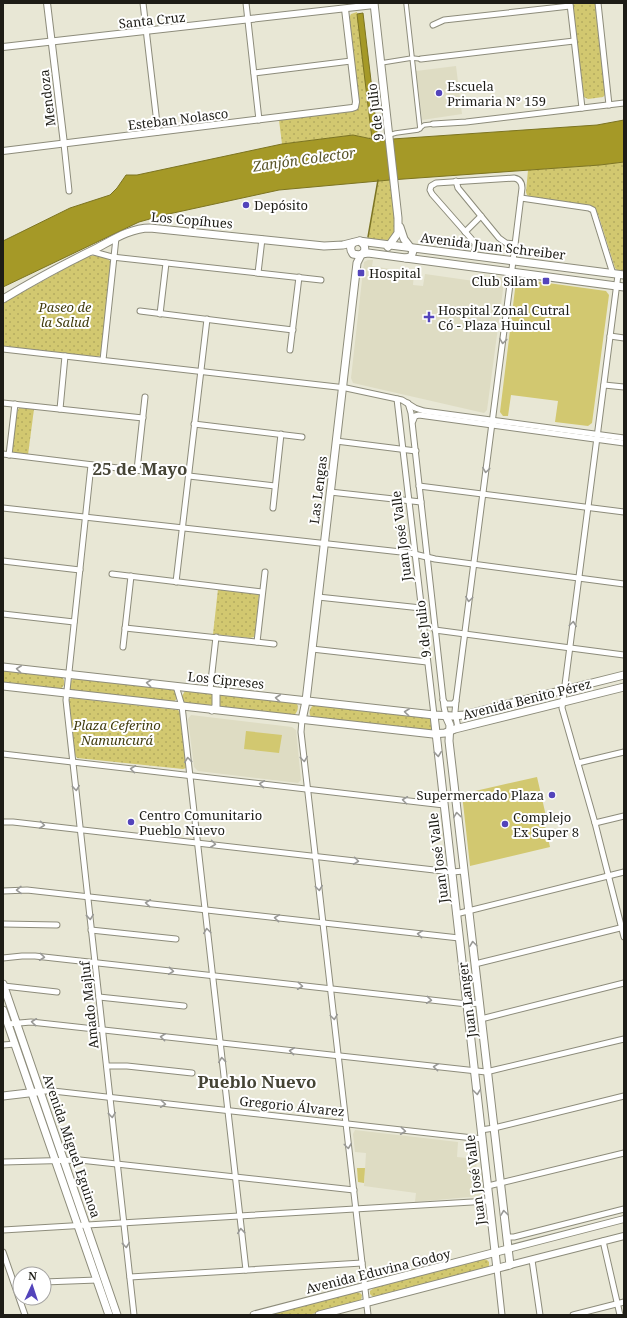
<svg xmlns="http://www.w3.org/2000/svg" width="627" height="1318" viewBox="0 0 627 1318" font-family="'Noto Serif',serif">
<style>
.built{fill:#dedcc3}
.green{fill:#d2c870}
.park{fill:url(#park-dots)}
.water{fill:#a59927;stroke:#7c7422}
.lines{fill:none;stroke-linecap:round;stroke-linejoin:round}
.stream{stroke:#7c7422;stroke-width:1.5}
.pedestrian-casing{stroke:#8d8c7b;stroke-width:5.5}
.minor-casing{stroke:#8d8c7b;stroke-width:7}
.tertiary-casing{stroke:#8d8c7b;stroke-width:8}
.secondary-casing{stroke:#8d8c7b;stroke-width:9}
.pedestrian{stroke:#fff;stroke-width:3.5}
.minor{stroke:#fff;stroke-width:5}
.tertiary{stroke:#fff;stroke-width:6}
.secondary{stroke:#fff;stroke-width:7}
.oneway{stroke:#999996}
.poi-dot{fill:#5344bb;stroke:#fff;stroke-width:1.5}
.labels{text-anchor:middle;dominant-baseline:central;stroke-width:4;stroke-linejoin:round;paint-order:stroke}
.street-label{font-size:13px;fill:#1d1c16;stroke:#fff}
.poi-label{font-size:13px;fill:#1d1c16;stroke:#fff;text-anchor:start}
.park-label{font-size:13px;font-style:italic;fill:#413c0e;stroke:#fff}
.water-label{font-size:14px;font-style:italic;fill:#5a5529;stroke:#fff}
.district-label{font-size:17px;font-weight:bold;fill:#454435;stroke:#fff}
</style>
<defs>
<pattern id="park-dots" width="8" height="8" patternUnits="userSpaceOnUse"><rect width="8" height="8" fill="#d2c870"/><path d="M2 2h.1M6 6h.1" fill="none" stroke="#b4ab60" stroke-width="1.8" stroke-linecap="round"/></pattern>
</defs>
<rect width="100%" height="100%" fill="#e8e7d5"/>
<!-- built -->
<g class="built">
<polygon points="456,66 462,114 422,120 416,71"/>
<polygon points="368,260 373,260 372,266 414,273 413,285 423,286 425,274 481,282 482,276 489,278 490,275 501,277 504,282 487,410 484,413 353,383 351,378 364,262"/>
<polygon points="191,715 292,727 296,730 301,780 298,783 198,771 194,767 188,719"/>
<polygon points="355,1130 458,1142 457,1157 477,1159 476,1169 480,1170 483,1192 480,1196 415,1202 416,1193 364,1186 366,1153 355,1152 353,1134"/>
</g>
<!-- green -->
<g class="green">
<polygon points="519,279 606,291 609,295 592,423 588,426 555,422 558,401 511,395 508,416 503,416 500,412 516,281"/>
<polygon points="246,731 282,735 279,753 244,749"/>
<polygon points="537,777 546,816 543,817 550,847 470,866 462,794"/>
<polygon points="357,1168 365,1168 364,1183 358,1182"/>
</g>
<!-- park -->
<g class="park">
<polygon points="572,3 595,3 605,95 603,97 588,99 584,97"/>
<polygon points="357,12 373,139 353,135 282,144 279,120 354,111 358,109 359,104 349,18 351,14"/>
<polygon points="624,162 624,272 618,271 615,268 598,214 593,207 589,205 530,197 527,195 526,192 528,170 600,165"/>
<polygon points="390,180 396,233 388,240 368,239 378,181"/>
<path d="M88 256C95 255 107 257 111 262L101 352 100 356 96 357 3 347V303Z"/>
<polygon points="19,408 34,409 28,455 15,454 12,451 17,412"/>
<polygon points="218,589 257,594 259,595 255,634 254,637 250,638 213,634"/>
<polygon points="3,670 62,677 64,680 64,685 61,689 3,683"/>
<path d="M74 678 174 690C178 693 178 700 173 702L70 690V682Z"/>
<polygon points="185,691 213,693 214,696 212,706 185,704 183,702 182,696"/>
<path d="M219 694 294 703 297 704C299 708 297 713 294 715L217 707Z"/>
<polygon points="72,698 178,710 180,713 186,768 183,769 77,758 75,755 69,701 69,699"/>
<path d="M314 705 428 717 431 720 432 729 430 731 312 718C308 714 309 708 314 705Z"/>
<polygon points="484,1259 487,1260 489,1262 489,1265 488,1268 373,1297 370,1294 370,1291 374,1288"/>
<polygon points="356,1292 360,1293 362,1295 361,1300 358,1302 308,1315 268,1315"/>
</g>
<!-- water -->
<polygon class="water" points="363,13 378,140 597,125 624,120 624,162 600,165 390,180 279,190 164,215 139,222 3,287 3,241 70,208 110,195 117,188 126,175 137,175 282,144 353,135 372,139 357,14"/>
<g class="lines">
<!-- stream -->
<polyline class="stream" points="368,237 378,180"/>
<!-- pedestrian casing -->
<g class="pedestrian-casing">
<g id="pedestrian">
<polyline points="406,3 420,129"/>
<polyline points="381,63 412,58 421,59"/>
<polyline points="389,135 396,133 418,130 424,125 433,124"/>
</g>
</g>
<!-- minor casing -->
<g class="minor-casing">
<g id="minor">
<polyline points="143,3 158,132"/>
<polyline points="246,3 259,120"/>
<polyline points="598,3 609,105"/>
<polyline points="570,4 582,108"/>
<polyline points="433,25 444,20 570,6"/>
<polyline points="421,59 574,41"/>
<polyline points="254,73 351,61"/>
<polyline points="433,124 466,122 624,103"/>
<polyline points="64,144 69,191"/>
<polyline points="456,181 458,188 499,238 506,243 515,244"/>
<polyline points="521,198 589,208 593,210 613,274"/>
<polyline points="465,232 481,216"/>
<polyline points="90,251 112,257 321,280"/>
<polyline points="258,273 262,239"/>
<polyline points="618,275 562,708 595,823 624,937"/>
<polyline points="140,311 293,330"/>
<polyline points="160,314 166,263"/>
<polyline points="610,336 624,338"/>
<polyline points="3,349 346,388 402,400 415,408 424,411 624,438"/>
<polyline points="290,350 299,277"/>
<polyline points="103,360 116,238"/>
<polyline points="604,385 624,387"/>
<polyline points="397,399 434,715"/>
<polyline points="3,403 143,418"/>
<polyline points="408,403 411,413 444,707 446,716"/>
<polyline points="60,409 65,356"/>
<polyline points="413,421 415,416 419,415 624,443"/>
<polyline points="194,424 302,437"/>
<polyline points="336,441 416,451"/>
<polyline points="3,454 159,473"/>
<polyline points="9,455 15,404"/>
<polyline points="91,465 66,700 134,1315"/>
<polyline points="137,470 145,397"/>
<polyline points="189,476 275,486"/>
<polyline points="419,486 624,512"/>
<polyline points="330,492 421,502"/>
<polyline points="3,508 410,553 435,559 624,584"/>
<polyline points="273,508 281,434"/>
<polyline points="3,561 80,570"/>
<polyline points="112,574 262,592"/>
<polyline points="176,582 207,319"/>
<polyline points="318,597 421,608"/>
<polyline points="3,614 74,622"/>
<polyline points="125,628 274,644"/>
<polyline points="435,630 624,655"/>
<polyline points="257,642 265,572"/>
<polyline points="123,647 131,576"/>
<polyline points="312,649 427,662"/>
<polyline points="176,686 182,706 246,1270"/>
<polyline points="210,690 216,637"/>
<polyline points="443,700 446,704 453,704 456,701"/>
<polyline points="302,720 301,732 368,1315"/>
<path d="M458 728 455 712 456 701 513 261 522 188C522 183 520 179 514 178L436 183 431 186 430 190 432 194 475 243 474 256"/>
<polyline points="3,754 444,805"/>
<polyline points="578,763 624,752"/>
<polyline points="3,822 13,822 452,872 464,871"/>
<polyline points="595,823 624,816"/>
<polyline points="3,891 27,890 459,938"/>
<polyline points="456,914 624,872"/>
<polyline points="3,924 57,925"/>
<polyline points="91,930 176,939"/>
<polyline points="3,958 22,956 35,956 467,1004 480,1003"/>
<polyline points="475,964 624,927"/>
<polyline points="4,986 57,992"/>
<polyline points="99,997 184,1006"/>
<polyline points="481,1019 624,983"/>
<polyline points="8,1024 31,1022 486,1072 624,1039"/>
<polyline points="3,1045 15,1044"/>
<polyline points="107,1066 127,1066 192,1073"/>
<polyline points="41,1091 53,1091 482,1139"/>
<polyline points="481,1130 494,1128 624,1096"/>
<polyline points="3,1162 80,1160 354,1190"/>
<polyline points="488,1186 624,1153"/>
<polyline points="3,1230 489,1201"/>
<polyline points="507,1237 514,1237 624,1209"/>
<polyline points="603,1241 620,1315"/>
<polyline points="3,1252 25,1315"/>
<polyline points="532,1260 540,1315"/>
<polyline points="497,1269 502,1315"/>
<polyline points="130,1277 362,1263"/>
<polyline points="44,1282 97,1280"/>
<polyline points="573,1315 624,1302"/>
</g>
</g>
<!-- tertiary casing -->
<g class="tertiary-casing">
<g id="tertiary">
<polyline points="47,3 64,144"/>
<polyline points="3,47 374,5"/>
<polyline points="3,151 352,108 355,107 356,102 345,9"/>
<polyline points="508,1249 624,1219"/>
<polyline points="510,1265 624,1236"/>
</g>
</g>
<!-- secondary casing -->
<g class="secondary-casing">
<g id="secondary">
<polyline points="374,3 398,218 398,233 388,247"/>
<polyline points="400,227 404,239 413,251 411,257 406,258"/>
<path d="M353 243C350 246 350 250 353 254L359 255C364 254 366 250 364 245L360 241"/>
<polyline points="362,254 368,253 624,287"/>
<path d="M3 299C33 281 62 265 93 250 111 241 130 228 150 228L324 246 343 245 359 241 624 275"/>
<polyline points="3,667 434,715 453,716 464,715 624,675"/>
<polyline points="3,686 433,734 445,733 455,729 624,687"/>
<polyline points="212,710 216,707 216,692 214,691"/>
<polyline points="434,715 497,1269"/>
<polyline points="302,720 306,701 357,263 361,255"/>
<polyline points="3,984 117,1315"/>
<polyline points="3,1010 109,1315"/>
<polyline points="3,1096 37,1092"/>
<polyline points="254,1315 508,1249"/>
<polyline points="319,1315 510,1265 449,741 450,725 446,716"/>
</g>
</g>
<!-- pedestrian -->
<use href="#pedestrian" class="pedestrian"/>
<!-- minor -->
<use href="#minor" class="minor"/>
<!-- tertiary -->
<use href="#tertiary" class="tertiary"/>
<!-- secondary -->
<use href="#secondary" class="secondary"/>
</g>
<!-- one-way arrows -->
<defs><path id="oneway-chevron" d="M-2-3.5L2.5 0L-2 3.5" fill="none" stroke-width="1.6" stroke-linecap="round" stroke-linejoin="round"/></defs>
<g class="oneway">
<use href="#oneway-chevron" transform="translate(503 341) rotate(97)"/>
<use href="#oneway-chevron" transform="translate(486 470) rotate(97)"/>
<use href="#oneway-chevron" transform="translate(469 599) rotate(97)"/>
<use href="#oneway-chevron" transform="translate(573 624) rotate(-83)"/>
<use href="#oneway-chevron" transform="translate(19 669) rotate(-174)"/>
<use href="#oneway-chevron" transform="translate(149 683) rotate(-174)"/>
<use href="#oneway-chevron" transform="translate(278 698) rotate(-174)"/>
<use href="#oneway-chevron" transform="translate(407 712) rotate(-174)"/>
<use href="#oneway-chevron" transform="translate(438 754) rotate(84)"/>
<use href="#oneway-chevron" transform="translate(304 759) rotate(83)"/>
<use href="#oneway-chevron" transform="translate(188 760) rotate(-96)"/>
<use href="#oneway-chevron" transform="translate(133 769) rotate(-173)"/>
<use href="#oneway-chevron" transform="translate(262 784) rotate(-174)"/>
<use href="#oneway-chevron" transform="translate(76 788) rotate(84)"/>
<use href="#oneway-chevron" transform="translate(405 800) rotate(-173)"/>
<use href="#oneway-chevron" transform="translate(457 815) rotate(-97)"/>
<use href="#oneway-chevron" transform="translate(42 825) rotate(7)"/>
<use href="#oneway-chevron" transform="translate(213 844) rotate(7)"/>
<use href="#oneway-chevron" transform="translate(356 861) rotate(7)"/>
<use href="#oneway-chevron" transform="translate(319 888) rotate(83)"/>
<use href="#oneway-chevron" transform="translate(19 890) rotate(179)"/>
<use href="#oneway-chevron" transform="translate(148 903) rotate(-174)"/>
<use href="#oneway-chevron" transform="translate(90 917) rotate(84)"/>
<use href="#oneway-chevron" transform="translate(277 918) rotate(-174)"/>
<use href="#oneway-chevron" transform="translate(207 931) rotate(-97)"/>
<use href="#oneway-chevron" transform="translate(420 934) rotate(-174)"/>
<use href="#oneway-chevron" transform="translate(473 944) rotate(-97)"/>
<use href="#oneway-chevron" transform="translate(42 957) rotate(6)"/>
<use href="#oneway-chevron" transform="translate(171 971) rotate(6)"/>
<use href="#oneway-chevron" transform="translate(300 986) rotate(6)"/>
<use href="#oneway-chevron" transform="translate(429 1000) rotate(6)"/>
<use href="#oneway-chevron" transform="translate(334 1017) rotate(83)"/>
<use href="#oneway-chevron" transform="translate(34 1022) rotate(-174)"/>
<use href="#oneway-chevron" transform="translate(163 1037) rotate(-174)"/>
<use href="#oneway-chevron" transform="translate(292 1051) rotate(-174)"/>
<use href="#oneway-chevron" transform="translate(222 1060) rotate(-96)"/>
<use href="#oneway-chevron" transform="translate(436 1067) rotate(-174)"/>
<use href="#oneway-chevron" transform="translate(477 1092) rotate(83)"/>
<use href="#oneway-chevron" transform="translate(163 1104) rotate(6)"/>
<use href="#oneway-chevron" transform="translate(112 1115) rotate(84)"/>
<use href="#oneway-chevron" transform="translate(403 1131) rotate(6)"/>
<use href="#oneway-chevron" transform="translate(348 1146) rotate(83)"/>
<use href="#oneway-chevron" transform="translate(504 1213) rotate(-97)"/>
<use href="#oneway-chevron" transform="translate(241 1231) rotate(-96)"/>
<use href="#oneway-chevron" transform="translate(126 1245) rotate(84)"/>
</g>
<!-- markers -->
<g class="poi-dot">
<circle cx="439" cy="93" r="4"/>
<circle cx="246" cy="205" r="4"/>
<rect x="357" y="269" width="8" height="8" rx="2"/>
<rect x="542" y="277" width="8" height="8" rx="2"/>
<path d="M427 311h4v4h4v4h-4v4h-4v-4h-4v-4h4z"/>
<circle cx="552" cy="795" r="4"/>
<circle cx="131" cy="822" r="4"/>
<circle cx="505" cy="824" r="4"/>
</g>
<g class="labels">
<!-- street labels -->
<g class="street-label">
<text transform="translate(152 20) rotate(-6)">Santa Cruz</text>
<text transform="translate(47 98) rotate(-97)">Mendoza</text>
<text transform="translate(375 112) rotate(-97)">9 de Julio</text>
<text transform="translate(178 119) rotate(-7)">Esteban Nolasco</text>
<text transform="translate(192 220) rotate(5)">Los Copíhues</text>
<text transform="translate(493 246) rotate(7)">Avenida Juan Schreiber</text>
<text transform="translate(318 490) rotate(-83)">Las Lengas</text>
<text transform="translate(401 536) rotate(-97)">Juan José Valle</text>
<text transform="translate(423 629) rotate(-96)">9 de Julio</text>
<text transform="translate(226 680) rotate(6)">Los Cipreses</text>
<text transform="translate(527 699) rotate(-14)">Avenida Benito Pérez</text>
<text transform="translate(438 858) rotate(-97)">Juan José Valle</text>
<text transform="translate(467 1000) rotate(-97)">Juan Langer</text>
<text transform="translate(89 1005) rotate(-96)">Amado Majluf</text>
<text transform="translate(292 1106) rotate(6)">Gregorio Álvarez</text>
<text transform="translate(72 1146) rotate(71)">Avenida Miguel Eguinoa</text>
<text transform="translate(475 1180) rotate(-97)">Juan José Valle</text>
<text transform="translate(378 1271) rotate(-14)">Avenida Eduvina Godoy</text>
</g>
<!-- poi labels -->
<g class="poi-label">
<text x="447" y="86">Escuela<tspan x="447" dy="15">Primaria N° 159</tspan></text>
<text x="254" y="205">Depósito</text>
<text x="369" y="273">Hospital</text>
<text x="538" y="281" text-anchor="end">Club Silam</text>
<text x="438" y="310">Hospital Zonal Cutral<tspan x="438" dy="15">Có - Plaza Huincul</tspan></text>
<text x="544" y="795" text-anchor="end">Supermercado Plaza</text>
<text x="139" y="815">Centro Comunitario<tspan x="139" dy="15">Pueblo Nuevo</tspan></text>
<text x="513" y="817">Complejo<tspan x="513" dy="15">Ex Super 8</tspan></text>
</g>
<!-- park labels -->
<g class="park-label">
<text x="65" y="307">Paseo de<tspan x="65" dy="15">la Salud</tspan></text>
<text x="117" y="725">Plaza Ceferino<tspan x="117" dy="15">Namuncurá</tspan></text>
</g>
<!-- water labels -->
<g class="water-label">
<text transform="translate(304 159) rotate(-8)">Zanjón Colector</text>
</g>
<!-- district labels -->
<g class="district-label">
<text x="140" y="468">25 de Mayo</text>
<text x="257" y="1081">Pueblo Nuevo</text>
</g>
</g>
<!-- border -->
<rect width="627" height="1318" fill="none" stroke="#1d1c16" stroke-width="8"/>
<!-- north arrow -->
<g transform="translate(32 1286) rotate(3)"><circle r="19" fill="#ffffff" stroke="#a5a4a2"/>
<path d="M0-3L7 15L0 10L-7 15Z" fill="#5344bb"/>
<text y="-6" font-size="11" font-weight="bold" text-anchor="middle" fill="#1d1c16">N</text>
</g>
</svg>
